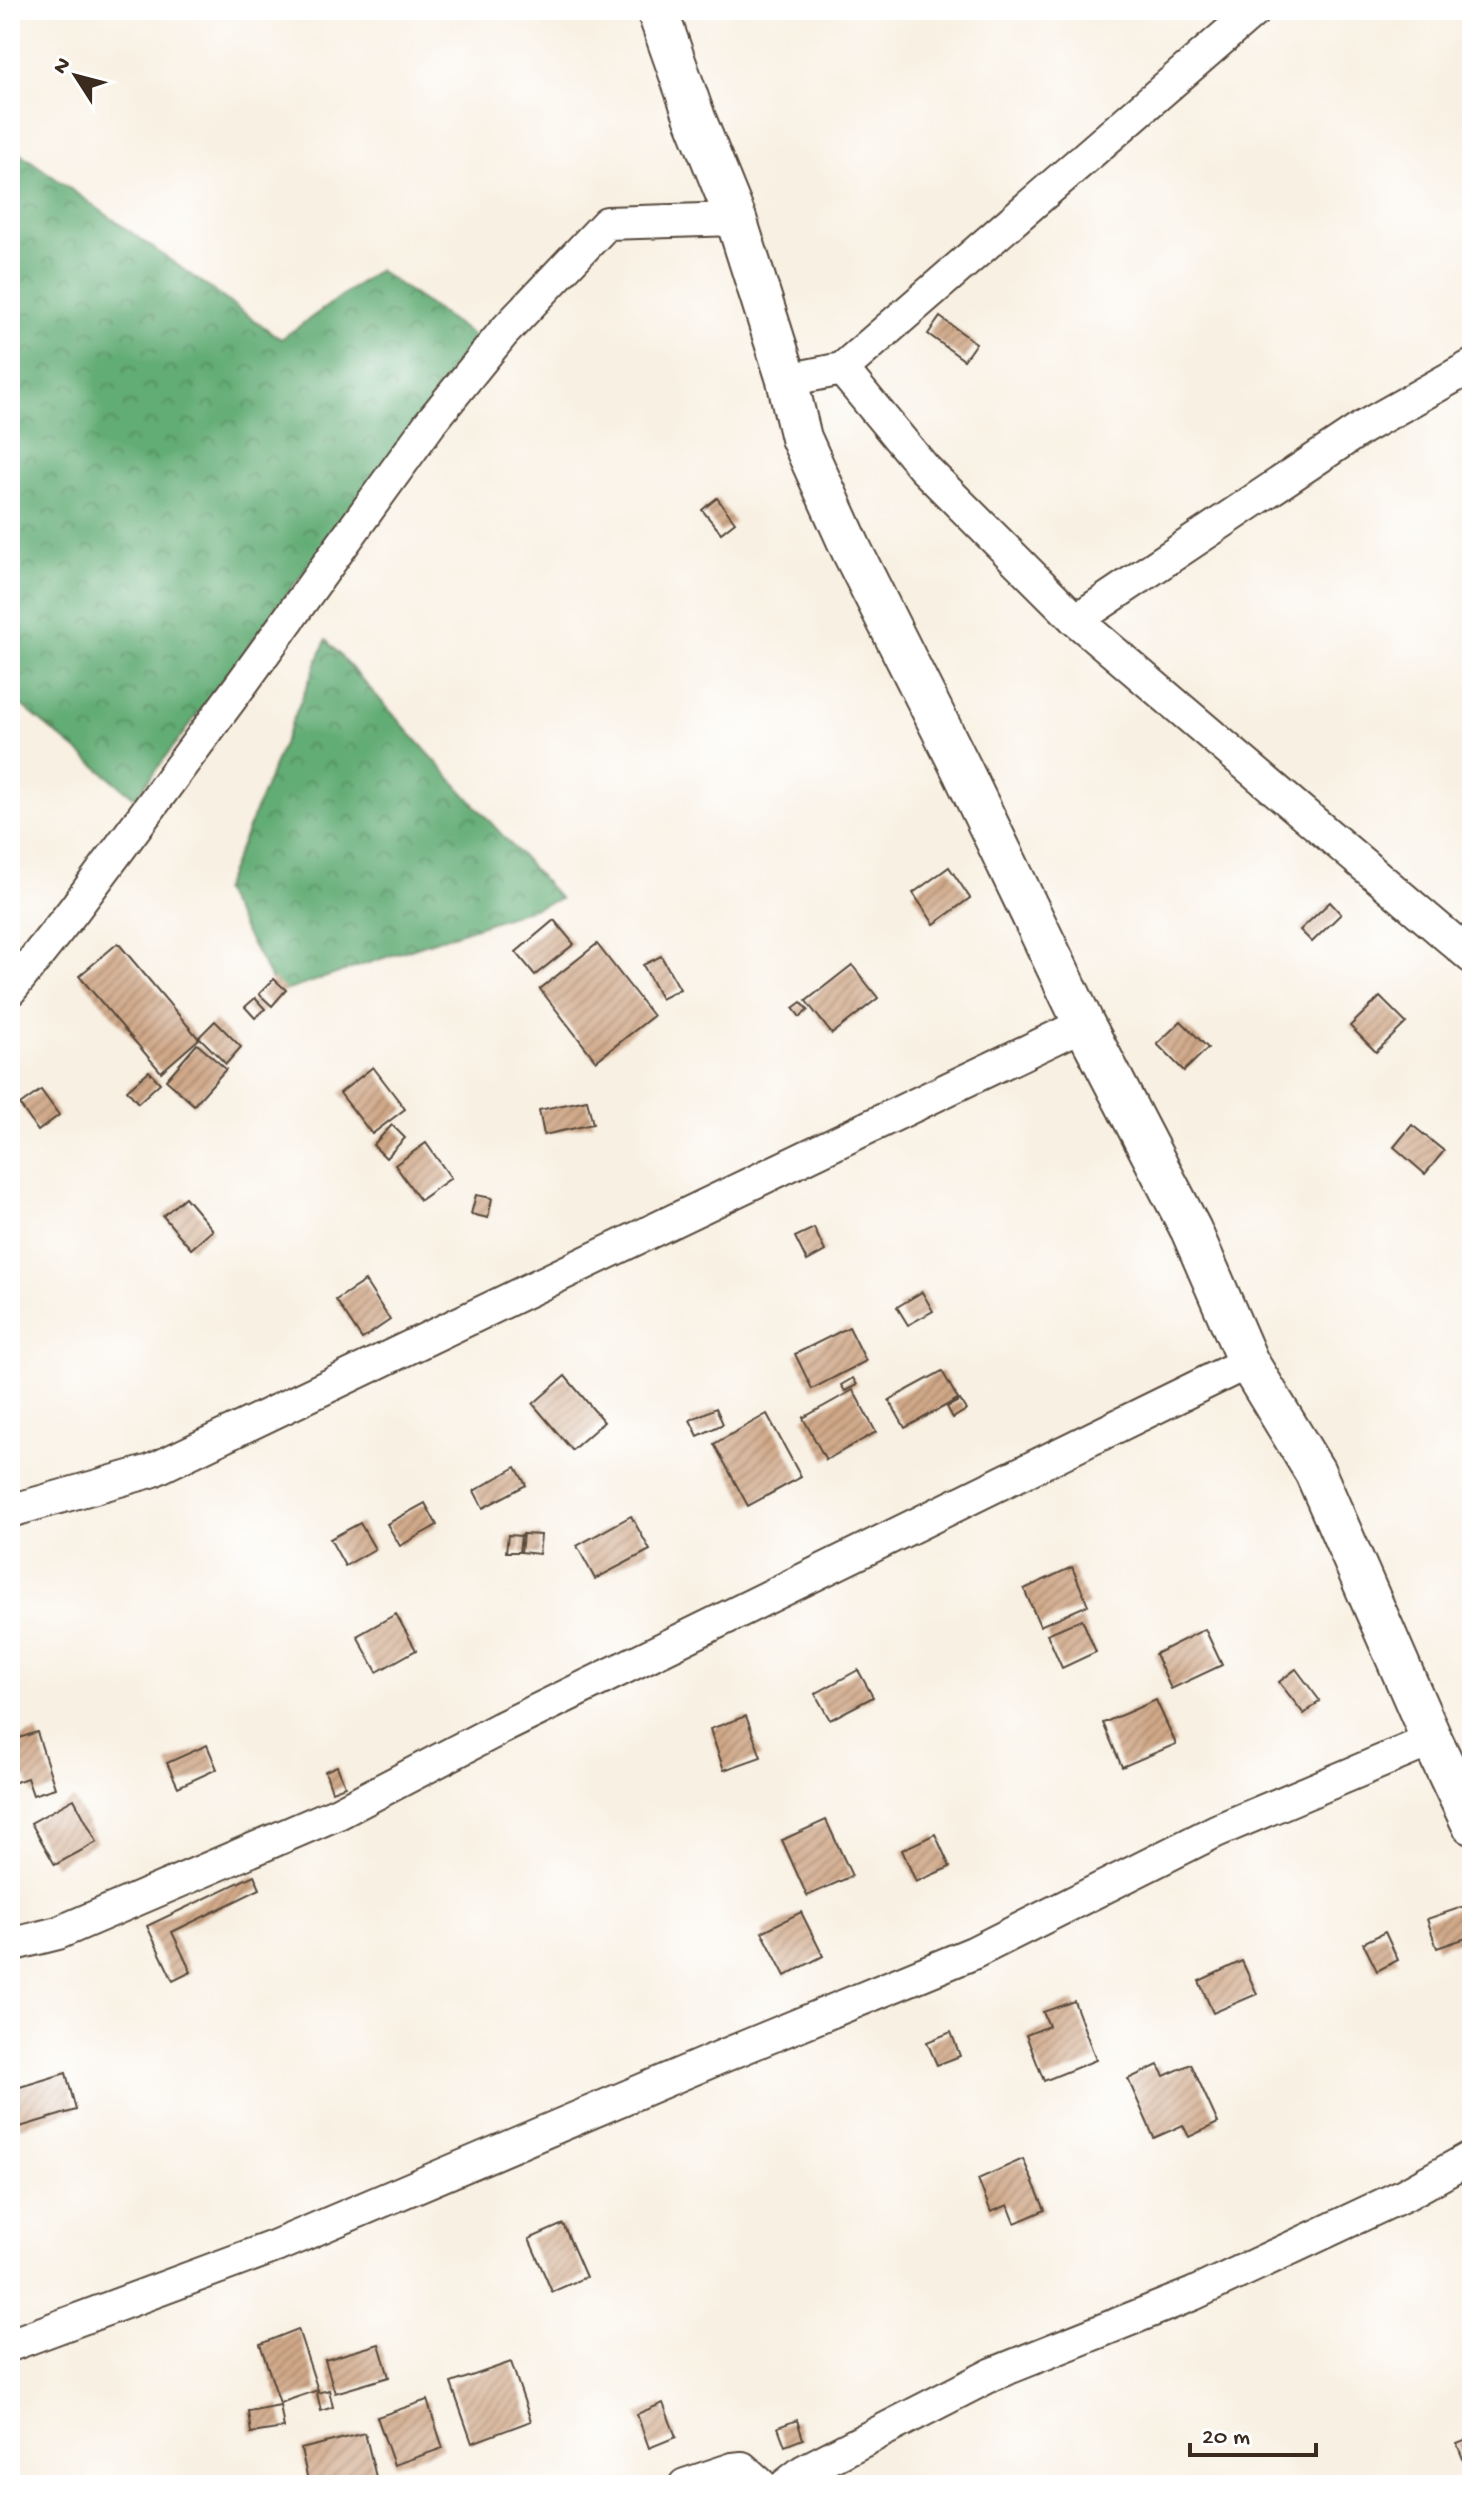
<svg xmlns="http://www.w3.org/2000/svg" width="1482" height="2495" viewBox="0 0 1482 2495" font-family="'Gochi Hand',sans-serif">
<style>
.forest{fill:url(#forest-crowns);stroke:#4e6b49;stroke-width:2}
.building{fill:url(#building-hatch)}
.lines{fill:none;stroke-linecap:round;stroke-linejoin:round}
.minor-casing{stroke:#57483b;stroke-width:36}
.tertiary-casing{stroke:#57483b;stroke-width:44}
.minor{stroke:#fff;stroke-width:32}
.tertiary{stroke:#fff;stroke-width:40}
</style>
<defs>
<pattern id="forest-crowns" width="20" height="18" patternUnits="userSpaceOnUse" patternTransform="scale(2)"><rect width="20" height="18" fill="#62ac74"/><path d="M2 6a3 3 0 1 1 6 0M12 15a3 3 0 1 1 6 0" fill="none" stroke="#528c5f"/></pattern>
<pattern id="building-hatch" width="6" height="6" patternUnits="userSpaceOnUse" patternTransform="scale(2)"><rect width="6" height="6" fill="#d0a888"/><path d="M-1 1l2-2M0 6l6-6M5 7l2-2" fill="none" stroke="#aa896f"/></pattern>
</defs>
<rect width="100%" height="100%" fill="#fff"/>
<filter id="ink" filterUnits="userSpaceOnUse"><feTurbulence type="fractalNoise" baseFrequency=".0125" numOctaves="2"/><feDisplacementMap in="SourceGraphic" scale="16" xChannelSelector="R" yChannelSelector="G"/><feConvolveMatrix kernelMatrix="1 2 1 2 8 2 1 2 1" color-interpolation-filters="sRGB"/></filter>
<filter id="wash" filterUnits="userSpaceOnUse"><feTurbulence type="fractalNoise" baseFrequency=".006" numOctaves="4" result="noise"/><feDisplacementMap in="SourceGraphic" scale="32" xChannelSelector="R" yChannelSelector="G"/><feGaussianBlur stdDeviation="1.8" result="paint"/><feColorMatrix in="noise" values="0 0 0 0 0 0 0 0 0 0 0 0 0 0 0 0 0 1.4 0 .05"/><feComposite in="paint" operator="in"/></filter>
<g filter="url(#wash)">
<rect width="100%" height="100%" fill="#f8f0e2"/>
<!-- forest -->
<g class="forest">
<polygon points="10,146 281,339 378,270 478,339 135,798 10,696"/>
<polygon points="326,640 560,899 279,993 222,891"/>
</g>
<g id="blocks">
<!-- building -->
<g class="building">
<polygon points="940,317 976,343 964,360 928,334"/>
<polygon points="717,498 735,522 721,533 702,510"/>
<polygon points="949,867 970,898 934,924 913,893"/>
<polygon points="1330,902 1341,914 1312,942 1300,930"/>
<polygon points="554,920 574,944 535,975 516,952"/>
<polygon points="118,943 199,1039 161,1072 79,976"/>
<polygon points="597,944 653,1016 596,1061 540,989"/>
<polygon points="661,956 680,989 661,999 643,965"/>
<polygon points="852,965 878,998 832,1034 806,1001"/>
<polygon points="274,979 286,990 272,1006 259,994"/>
<polygon points="1380,997 1406,1023 1376,1052 1350,1026"/>
<polygon points="255,998 265,1009 255,1018 245,1007"/>
<polygon points="801,1002 808,1010 800,1017 793,1008"/>
<polygon points="215,1021 241,1047 226,1064 199,1037"/>
<polygon points="1181,1021 1208,1048 1184,1071 1157,1044"/>
<polygon points="197,1044 226,1069 194,1105 166,1080"/>
<polygon points="373,1067 405,1109 372,1134 340,1093"/>
<polygon points="149,1071 160,1083 138,1103 127,1090"/>
<polygon points="41,1090 59,1115 38,1131 20,1105"/>
<polygon points="587,1100 593,1124 544,1135 539,1110"/>
<polygon points="392,1125 405,1138 386,1158 373,1145"/>
<polygon points="1412,1125 1444,1151 1425,1174 1394,1147"/>
<polygon points="426,1143 451,1178 420,1200 395,1165"/>
<polygon points="476,1195 492,1198 488,1218 471,1214"/>
<polygon points="185,1197 213,1230 191,1249 163,1216"/>
<polygon points="814,1228 825,1251 807,1261 795,1237"/>
<polygon points="365,1281 390,1320 362,1339 336,1300"/>
<polygon points="922,1292 933,1311 908,1325 897,1307"/>
<polygon points="849,1327 866,1361 812,1389 795,1354"/>
<polygon points="942,1371 958,1399 905,1428 889,1400"/>
<polygon points="565,1376 604,1422 572,1450 533,1404"/>
<polygon points="853,1378 857,1385 845,1391 841,1385"/>
<polygon points="853,1390 876,1432 826,1460 803,1418"/>
<polygon points="960,1400 966,1410 953,1418 947,1407"/>
<polygon points="716,1408 723,1424 698,1436 690,1420"/>
<polygon points="767,1414 801,1477 748,1506 714,1444"/>
<polygon points="516,1467 526,1485 483,1508 474,1491"/>
<polygon points="425,1503 437,1525 400,1546 387,1524"/>
<polygon points="631,1516 650,1550 595,1579 577,1546"/>
<polygon points="360,1523 375,1549 345,1566 330,1539"/>
<polygon points="523,1534 541,1535 539,1554 521,1552"/>
<polygon points="508,1535 521,1536 519,1552 506,1552"/>
<polygon points="1072,1567 1088,1605 1040,1626 1024,1589"/>
<polygon points="396,1614 416,1650 377,1672 357,1636"/>
<polygon points="1082,1619 1096,1652 1062,1668 1047,1634"/>
<polygon points="1205,1629 1222,1665 1171,1689 1155,1654"/>
<polygon points="1296,1669 1320,1701 1304,1714 1279,1682"/>
<polygon points="858,1670 873,1697 830,1720 815,1694"/>
<polygon points="1156,1700 1176,1744 1122,1767 1103,1723"/>
<polygon points="746,1716 761,1757 724,1770 710,1729"/>
<polygon points="37,1732 55,1788 33,1795 27,1778 10,1784 10,1741"/>
<polygon points="207,1745 217,1769 178,1787 167,1763"/>
<polygon points="337,1766 345,1786 332,1791 325,1771"/>
<polygon points="74,1799 97,1842 55,1865 31,1823"/>
<polygon points="826,1820 852,1876 807,1896 782,1840"/>
<polygon points="935,1834 950,1867 916,1882 902,1850"/>
<polygon points="254,1875 260,1889 172,1932 191,1972 173,1981 147,1926"/>
<polygon points="1465,1906 1472,1926 1472,1936 1437,1948 1427,1919"/>
<polygon points="801,1912 823,1956 785,1976 762,1932"/>
<polygon points="1385,1932 1398,1960 1377,1971 1363,1943"/>
<polygon points="1242,1961 1257,1994 1213,2013 1199,1981"/>
<polygon points="1074,2001 1096,2060 1044,2081 1026,2035 1049,2026 1043,2012"/>
<polygon points="951,2032 960,2056 937,2065 927,2042"/>
<polygon points="1191,2064 1218,2123 1189,2137 1183,2125 1154,2138 1128,2079 1158,2065 1164,2076"/>
<polygon points="66,2073 76,2110 20,2127 10,2090"/>
<polygon points="1023,2159 1045,2210 1015,2223 1008,2205 991,2212 978,2179"/>
<polygon points="563,2224 586,2277 552,2292 529,2239"/>
<polygon points="298,2329 318,2390 280,2403 260,2344"/>
<polygon points="379,2344 389,2377 335,2393 325,2360"/>
<polygon points="511,2362 531,2421 472,2443 451,2383"/>
<polygon points="329,2390 333,2407 321,2411 317,2393"/>
<polygon points="427,2400 443,2448 394,2465 377,2417"/>
<polygon points="663,2403 676,2437 649,2448 637,2414"/>
<polygon points="280,2405 284,2428 251,2433 248,2411"/>
<polygon points="797,2420 803,2439 785,2446 778,2427"/>
<polygon points="365,2433 378,2485 309,2485 301,2449"/>
<polygon points="1472,2438 1472,2463 1466,2466 1457,2444"/>
</g>
</g>
</g>
<g filter="url(#ink)">
<use href="#blocks" fill-opacity="0" stroke="#57483b" stroke-width="2"/>
<g class="lines">
<!-- minor casing -->
<g class="minor-casing">
<g id="minor">
<polyline points="842,369 1255,10"/>
<polyline points="787,380 842,369 923,467 1076,620 1472,957"/>
<polyline points="1076,620 1362,428 1472,366"/>
<polyline points="10,990 73,911 243,682 431,422 503,333 607,223 736,219"/>
<polyline points="10,1511 151,1471 1084,1024"/>
<polyline points="10,1945 58,1933 338,1813 501,1728 1248,1362"/>
<polyline points="10,2345 276,2246 723,2056 973,1953 1216,1831 1432,1740"/>
<polyline points="685,2485 733,2469 742,2468 761,2485"/>
<polyline points="786,2485 804,2471 993,2374 1193,2294 1404,2195 1472,2157"/>
</g>
</g>
<!-- tertiary casing -->
<g class="tertiary-casing">
<polyline id="tertiary" points="657,10 695,118 736,219 787,380 801,438 852,551 962,770 1084,1024 1191,1230 1248,1362 1315,1472 1432,1740 1472,1824"/>
</g>
<!-- minor -->
<use href="#minor" class="minor"/>
<!-- tertiary -->
<use href="#tertiary" class="tertiary"/>
</g>
</g>
<!-- margin -->
<rect width="1482" height="2495" fill="none" stroke="#fff" stroke-width="40"/>
<!-- north arrow -->
<g transform="translate(76 76) rotate(306)" stroke="#ffffff" stroke-width="6" paint-order="stroke">
<path d="M0-6L14 30L0 20L-14 30Z" fill="#3b2a1e"/>
<text y="-12" font-size="22" font-weight="bold" text-anchor="middle" fill="#3b2a1e">N</text>
</g>
<!-- scale -->
<path d="M1190 2443v12h126v-12" fill="none" stroke="#3b2a1e" stroke-width="4"/>
<text x="1202" y="2443" font-size="24" fill="#3b2a1e" stroke="#ffffff" stroke-width="6" paint-order="stroke">20 m</text>
</svg>
